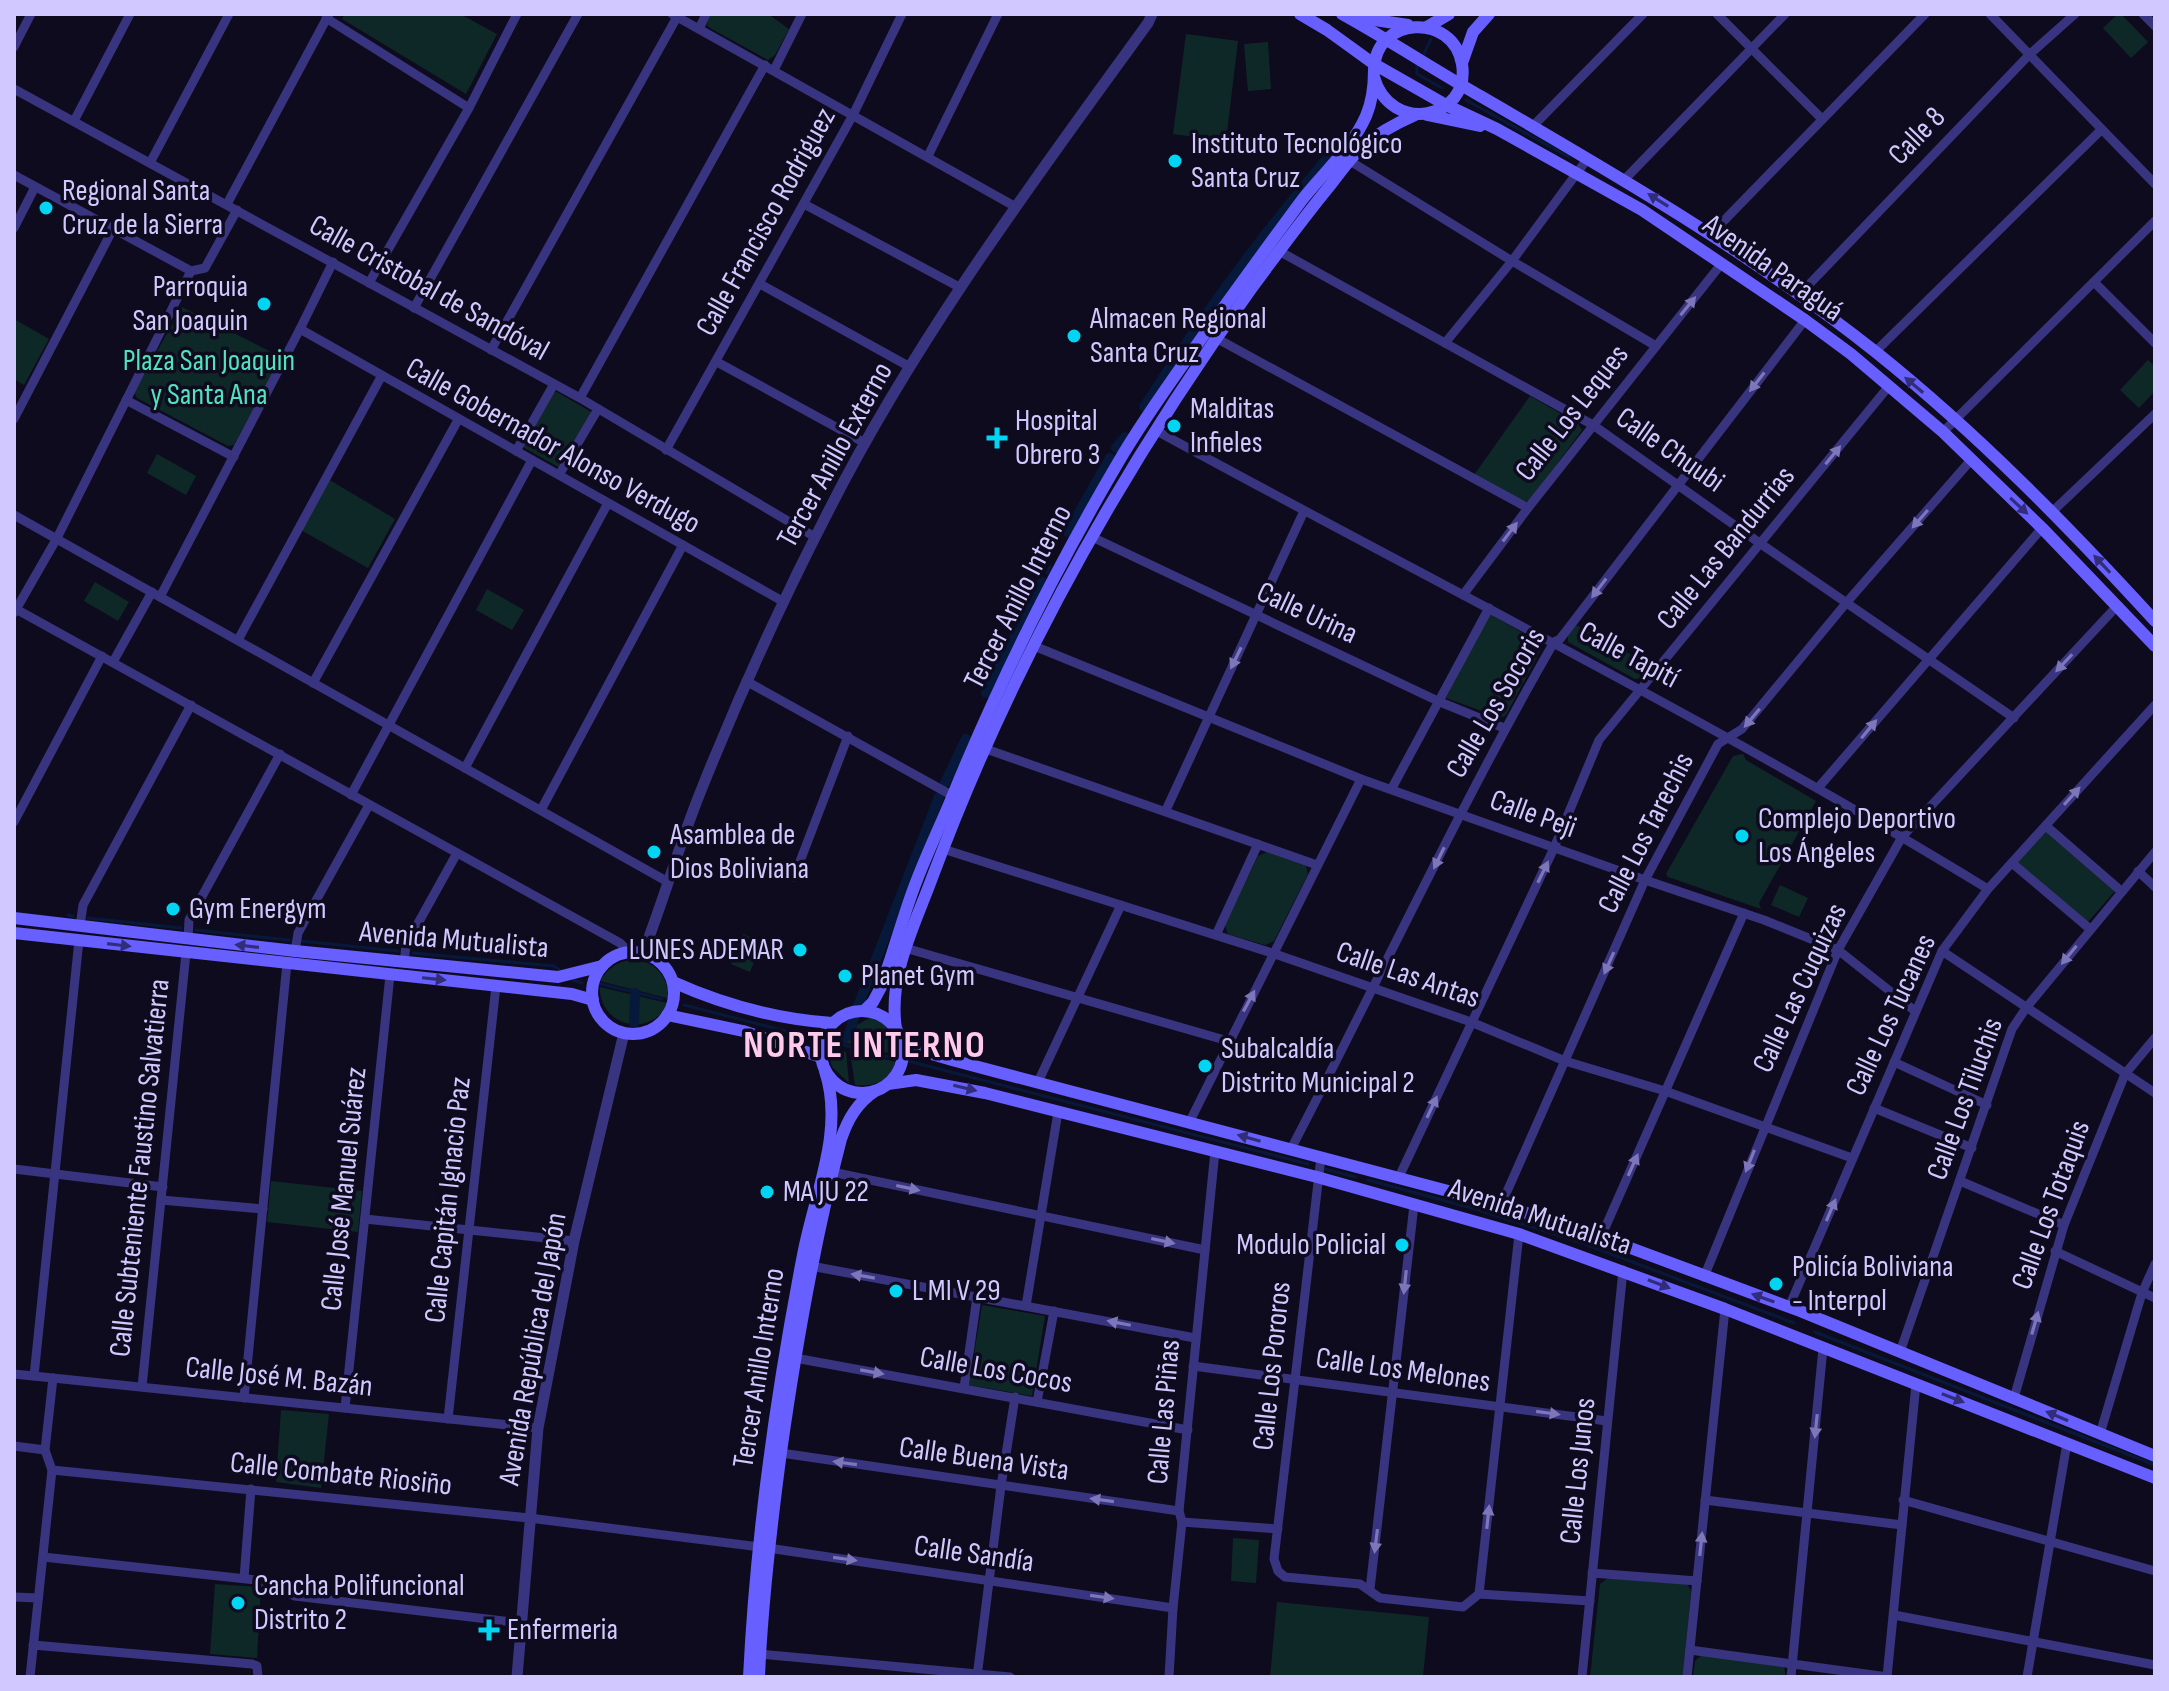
<svg xmlns="http://www.w3.org/2000/svg" width="2169" height="1691" viewBox="0 0 2169 1691" font-family="'Sofia Sans Condensed',sans-serif">
<style>
.green{fill:#0e2828}
.lines{fill:none;stroke-linecap:round;stroke-linejoin:round}
.stream{stroke:#07193b;stroke-width:3}
.canal{stroke:#07193b;stroke-width:10}
.minor{stroke:#39347f;stroke-width:9}
.tertiary{stroke:#39347f;stroke-width:11}
.secondary{stroke:#675fff;stroke-width:12}
.oneway{fill:#322d78}
.oneway2{fill:#7d77b9}
.poi-dot{fill:#00d5f3;stroke:#0f0b1e;stroke-width:3}
.labels{text-anchor:middle;dominant-baseline:central;stroke-width:7;stroke-linejoin:round;paint-order:stroke}
.street-label{font-size:30px;fill:#d0c8ff;stroke:#0f0b1e}
.poi-label{font-size:30px;fill:#d0c8ff;stroke:#0f0b1e;text-anchor:start}
.park-label{font-size:30px;fill:#51e2c1;stroke:#0f0b1e}
.district-label{font-size:38px;font-weight:bold;letter-spacing:2px;fill:#ffcaeb;stroke:#0f0b1e}
</style>
<rect width="100%" height="100%" fill="#0f0b1e"/>
<!-- green -->
<g class="green">
<polygon points="345,14 460,14 497,34 466,94 342,19"/>
<polygon points="709,14 768,14 789,29 775,55 768,60 710,28 707,25"/>
<polygon points="2118,14 2121,14 2148,42 2131,58 2103,28"/>
<polygon points="1186,34 1238,41 1226,141 1173,134"/>
<polygon points="1268,42 1271,89 1248,91 1244,44"/>
<polygon points="182,307 281,357 234,445 228,446 137,398 134,392"/>
<polygon points="14,319 49,339 24,385 14,379"/>
<polygon points="2148,360 2155,367 2155,391 2139,408 2120,390"/>
<polygon points="557,392 593,413 560,468 523,447 553,393"/>
<polygon points="1530,396 1577,423 1582,430 1531,499 1526,502 1474,475"/>
<polygon points="157,454 196,476 186,495 147,473"/>
<polygon points="328,479 395,519 368,568 301,530"/>
<polygon points="95,582 129,602 118,621 84,601"/>
<polygon points="487,589 524,610 512,630 476,610"/>
<polygon points="1489,614 1539,642 1542,648 1506,715 1501,718 1446,698"/>
<polygon points="1576,625 1652,666 1643,678 1635,679 1568,642 1568,635"/>
<polygon points="1743,754 1746,760 1816,801 1759,903 1761,909 1668,877 1666,874 1733,756"/>
<polygon points="2046,831 2115,891 2087,923 2017,863"/>
<polygon points="1267,852 1306,866 1308,874 1274,941 1265,945 1228,934 1225,925 1258,856"/>
<polygon points="1780,885 1808,898 1799,917 1771,905"/>
<polygon points="743,934 762,942 750,972 731,964"/>
<path d="M640 960C657 965 670 979 667 998L600 981C610 965 621 959 640 960Z"/>
<path d="M600 987 667 1003C651 1040 598 1025 600 987Z"/>
<path d="M871 1017C890 1023 897 1036 897 1055L842 1042 850 1039 857 1025Z"/>
<polygon points="827,1046 846,1052 849,1083 832,1067"/>
<path d="M850 1051 896 1062C888 1081 875 1087 855 1085Z"/>
<polygon points="271,1181 362,1191 358,1232 267,1222"/>
<polygon points="982,1305 1045,1316 1032,1396 969,1385"/>
<polygon points="281,1410 329,1414 321,1488 276,1482"/>
<polygon points="1233,1538 1259,1540 1256,1583 1231,1581"/>
<polygon points="1608,1578 1687,1584 1691,1591 1683,1677 1590,1677 1600,1584"/>
<polygon points="215,1584 261,1587 257,1658 210,1654"/>
<polygon points="1277,1602 1429,1617 1423,1677 1270,1677"/>
<polygon points="1702,1655 1784,1667 1786,1677 1693,1677 1695,1661"/>
</g>
<g class="lines">
<!-- stream -->
<g class="stream">
<polyline points="1424,54 1431,39"/>
<polyline points="1417,66 1417,74 1442,88"/>
<polyline points="1466,100 1569,157"/>
<polyline points="1047,573 1050,567"/>
<polyline points="68,915 73,916"/>
<polyline points="88,918 181,928"/>
<polyline points="196,930 289,940"/>
<polyline points="301,941 398,951"/>
<polyline points="413,953 554,966 560,970"/>
<polyline points="573,980 582,983"/>
<polyline points="601,984 662,999"/>
<polyline points="684,1005 817,1039"/>
<polyline points="828,1041 897,1059"/>
<polyline points="908,1061 1308,1164"/>
<polyline points="1325,1169 1355,1177"/>
<polyline points="1368,1180 1472,1208 1582,1243 1794,1323"/>
<polyline points="1815,1332 2155,1465"/>
</g>
<!-- canal -->
<g class="canal">
<path d="M1144 407C1200 319 1262 235 1329 156"/>
<polyline points="1116,448 1125,437"/>
<polyline points="1068,532 1110,458"/>
<polyline points="1033,598 1042,582"/>
<polyline points="1021,623 1029,607"/>
<polyline points="986,693 1017,632"/>
<polyline points="945,783 966,739"/>
<polyline points="858,1006 939,797"/>
<polyline points="634,1023 635,993"/>
<polyline points="837,1044 850,1033 854,1016"/>
</g>
<!-- minor -->
<g class="minor">
<polyline points="672,14 1016,207"/>
<polyline points="1717,14 1822,119"/>
<polyline points="1990,14 2155,184"/>
<polyline points="2143,14 2155,26"/>
<polyline points="326,18 469,108"/>
<polyline points="699,29 706,14"/>
<polyline points="14,47 31,14"/>
<polyline points="774,70 802,14"/>
<polyline points="14,89 580,398 815,537"/>
<polyline points="74,121 130,14"/>
<polyline points="1533,126 1643,14"/>
<polyline points="928,156 998,14"/>
<polyline points="1350,161 1512,261 1656,346"/>
<polyline points="150,163 229,14"/>
<polyline points="14,175 191,271"/>
<polyline points="1625,179 1785,14"/>
<polyline points="227,204 329,14"/>
<polyline points="804,204 961,288"/>
<polyline points="14,228 35,187"/>
<polyline points="1711,234 1925,14"/>
<polyline points="1279,251 1593,425 1761,544 2014,718"/>
<polyline points="191,271 205,268 237,210"/>
<polyline points="2094,282 2155,343"/>
<polyline points="369,283 469,108 517,14"/>
<polyline points="760,284 910,367"/>
<polyline points="1798,296 2029,55 2075,14"/>
<polyline points="414,308 578,14"/>
<polyline points="300,329 784,602"/>
<polyline points="1216,338 1528,508"/>
<polyline points="1445,343 1512,261 1588,158"/>
<polyline points="491,350 677,17"/>
<polyline points="1875,352 2101,130"/>
<polyline points="717,362 865,443"/>
<polyline points="580,398 765,65"/>
<polyline points="126,400 234,457"/>
<polyline points="14,419 113,229"/>
<path d="M1155 430C1433 582 1717 723 1988 889"/>
<polyline points="1943,432 2155,221"/>
<polyline points="666,450 853,115 902,14"/>
<polyline points="516,451 554,384"/>
<polyline points="559,475 598,409"/>
<polyline points="2053,511 2155,414"/>
<polyline points="14,515 668,882"/>
<polyline points="1092,537 1440,702 1504,728"/>
<polyline points="1463,595 1528,508 1722,263"/>
<polyline points="160,597 300,329 333,262"/>
<polyline points="14,608 620,943 629,952"/>
<polyline points="14,613 57,538 191,271"/>
<polyline points="238,640 381,377"/>
<polyline points="1034,646 1361,779 1645,880 1764,920 1838,950 1915,1011"/>
<polyline points="113,662 152,592"/>
<polyline points="746,681 953,796"/>
<polyline points="313,683 458,420"/>
<polyline points="986,749 1317,865"/>
<polyline points="465,768 608,503"/>
<polyline points="1392,788 1489,608"/>
<polyline points="1818,788 2042,528"/>
<polyline points="351,795 532,460"/>
<polyline points="541,810 683,545"/>
<polyline points="1166,810 1304,511"/>
<polyline points="14,822 102,656"/>
<polyline points="2046,826 2121,891"/>
<polyline points="943,849 1275,954 1471,1022 1565,1061 1665,1091 1852,1158"/>
<polyline points="2012,863 2090,929"/>
<polyline points="2138,871 2155,887"/>
<polyline points="794,877 848,736"/>
<polyline points="80,926 83,905 191,705"/>
<polyline points="1216,935 1258,844"/>
<polyline points="188,939 189,920 280,754"/>
<polyline points="905,948 1228,1041"/>
<polyline points="295,951 298,933 369,805"/>
<polyline points="1942,951 2155,1093"/>
<polyline points="404,963 406,945 457,853"/>
<polyline points="1894,1062 1987,1105"/>
<polyline points="1038,1082 1121,905"/>
<polyline points="1874,1108 1972,1148"/>
<polyline points="1190,1121 1361,779"/>
<path d="M1291 1149C1379 980 1459 807 1554 642L1560 639 1805 320"/>
<polyline points="1321,1157 1274,1559 1278,1571 1285,1577 1360,1584 1380,1598 1463,1607 1479,1594 1590,1601"/>
<polyline points="14,1169 163,1187"/>
<polyline points="832,1172 1205,1250"/>
<polyline points="1399,1177 1554,848 1599,740 1889,386"/>
<polyline points="1960,1181 2064,1225"/>
<polyline points="161,1200 263,1209"/>
<polyline points="1501,1205 1645,880 1718,744 1742,729 1847,602 1971,460"/>
<polyline points="365,1219 574,1241"/>
<polyline points="1601,1237 1744,913"/>
<polyline points="2055,1251 2155,1298"/>
<polyline points="811,1266 1195,1338"/>
<polyline points="1704,1277 1838,950 1902,837 2117,606"/>
<polyline points="1026,1306 1058,1112"/>
<polyline points="1789,1307 1942,951 1988,889 2155,705"/>
<polyline points="1900,1352 2012,1029 2026,1008 2155,852"/>
<polyline points="795,1358 1188,1430"/>
<polyline points="1193,1366 1607,1421"/>
<polyline points="14,1374 538,1428"/>
<polyline points="34,1376 79,940"/>
<polyline points="142,1387 186,953"/>
<polyline points="964,1388 977,1297"/>
<polyline points="244,1398 287,963"/>
<polyline points="2014,1398 2064,1225 2125,1074 2155,1038"/>
<polyline points="1037,1402 1054,1311"/>
<polyline points="345,1408 390,975"/>
<polyline points="448,1419 496,986"/>
<polyline points="2100,1434 2142,1293 2155,1264"/>
<polyline points="14,1446 45,1450"/>
<polyline points="781,1453 1179,1511"/>
<polyline points="52,1470 529,1518 768,1548 1173,1608"/>
<polyline points="1705,1500 1902,1525"/>
<polyline points="1903,1500 2155,1571"/>
<polyline points="1182,1522 1278,1529"/>
<polyline points="43,1557 256,1580 295,1596 520,1623"/>
<polyline points="1592,1573 1697,1581"/>
<polyline points="244,1578 251,1489"/>
<polyline points="1370,1589 1414,1205"/>
<polyline points="1479,1594 1519,1234"/>
<polyline points="14,1597 38,1598"/>
<polyline points="1894,1615 2155,1665"/>
<polyline points="33,1645 252,1664 257,1666 258,1677"/>
<polyline points="1690,1650 1888,1677"/>
<polyline points="760,1654 1010,1677"/>
<polyline points="30,1677 52,1470 45,1450 53,1378"/>
<polyline points="977,1677 1001,1486 1015,1397"/>
<polyline points="1169,1677 1173,1608 1182,1522 1179,1511 1215,1151"/>
<polyline points="1582,1677 1623,1270"/>
<polyline points="1687,1677 1725,1309"/>
<polyline points="1791,1677 1823,1348"/>
<polyline points="1887,1677 1916,1384"/>
<polyline points="2027,1677 2067,1443"/>
</g>
<!-- tertiary -->
<g class="tertiary">
<path d="M643 953C664 899 680 842 702 788 740 693 783 599 830 508 918 335 1035 179 1148 23L1152 14"/>
<polyline points="517,1677 538,1428 574,1241 624,1033"/>
</g>
<!-- secondary -->
<g class="secondary">
<polyline points="1300,14 1327,30 1374,64 1446,105 1497,129 1642,210 1805,320 1851,354 1943,432 2042,528 2155,646"/>
<path d="M1342 14C1389 40 1435 70 1482 97 1618 176 1754 255 1877 353 1978 434 2068 526 2155 621"/>
<polyline points="1355,17 1408,25"/>
<polyline points="1427,27 1449,14"/>
<polyline points="1462,63 1473,32 1489,14"/>
<polyline points="1427,115 1480,126"/>
<polyline points="14,918 295,951 558,977 602,966"/>
<polyline points="14,933 572,994 593,1000"/>
<circle cx="633" cy="993" r="41"/>
<path d="M673 982C724 1005 776 1019 832 1023"/>
<path d="M864 1011 873 1002 881 987C892 956 901 924 912 893 924 859 940 827 953 795 1000 680 1056 568 1119 461 1145 416 1178 372 1208 329 1239 286 1270 243 1302 200 1323 173 1352 148 1366 116 1372 102 1374 84 1374 70 1375 16 1453 12 1462 64 1471 120 1390 135 1374 77"/>
<circle cx="862" cy="1052" r="41"/>
<polyline points="667,1015 743,1031 821,1057"/>
<path d="M896 1029C888 975 914 927 932 878 1010 668 1121 470 1251 289 1276 255 1301 221 1328 188 1339 174 1350 158 1363 146 1378 133 1397 123 1415 115"/>
<polyline points="901,1039 925,1052 952,1060 1501,1205 1601,1237 1800,1311 2155,1456"/>
<polyline points="888,1084 916,1080 985,1093 1317,1177 1519,1234 1725,1309 2155,1478"/>
<path d="M749 1677C756 1536 776 1394 803 1255 814 1195 845 1131 825 1071"/>
<path d="M759 1677C762 1601 771 1527 781 1452 796 1346 814 1242 841 1139 848 1119 857 1103 875 1091"/>
</g>
</g>
<!-- one-way arrows -->
<defs><path id="oneway-solid" d="M-6-.8H1V-3.2L6.5 0L1 3.2V.8H-6Z" transform="scale(2)"/></defs>
<g class="oneway">
<use href="#oneway-solid" transform="translate(1658 200) rotate(-148)"/>
<use href="#oneway-solid" transform="translate(1914 385) rotate(-140)"/>
<use href="#oneway-solid" transform="translate(2019 506) rotate(43)"/>
<use href="#oneway-solid" transform="translate(2102 564) rotate(-133)"/>
<use href="#oneway-solid" transform="translate(119 945) rotate(7)"/>
<use href="#oneway-solid" transform="translate(247 946) rotate(-173)"/>
<use href="#oneway-solid" transform="translate(434 979) rotate(6)"/>
<use href="#oneway-solid" transform="translate(965 1088) rotate(13)"/>
<use href="#oneway-solid" transform="translate(1249 1138) rotate(-164)"/>
<use href="#oneway-solid" transform="translate(1659 1284) rotate(21)"/>
<use href="#oneway-solid" transform="translate(1763 1298) rotate(-160)"/>
<use href="#oneway-solid" transform="translate(1953 1398) rotate(21)"/>
<use href="#oneway-solid" transform="translate(2057 1416) rotate(-157)"/>
</g>
<g class="oneway2">
<use href="#oneway-solid" transform="translate(1688 306) rotate(-51)"/>
<use href="#oneway-solid" transform="translate(1757 382) rotate(128)"/>
<use href="#oneway-solid" transform="translate(1833 455) rotate(-51)"/>
<use href="#oneway-solid" transform="translate(1920 519) rotate(131)"/>
<use href="#oneway-solid" transform="translate(1510 532) rotate(-53)"/>
<use href="#oneway-solid" transform="translate(1599 588) rotate(127)"/>
<use href="#oneway-solid" transform="translate(1236 658) rotate(116)"/>
<use href="#oneway-solid" transform="translate(2064 663) rotate(133)"/>
<use href="#oneway-solid" transform="translate(1752 718) rotate(130)"/>
<use href="#oneway-solid" transform="translate(1869 729) rotate(-50)"/>
<use href="#oneway-solid" transform="translate(2072 796) rotate(-48)"/>
<use href="#oneway-solid" transform="translate(1439 858) rotate(116)"/>
<use href="#oneway-solid" transform="translate(1543 872) rotate(-64)"/>
<use href="#oneway-solid" transform="translate(2069 955) rotate(129)"/>
<use href="#oneway-solid" transform="translate(1609 963) rotate(114)"/>
<use href="#oneway-solid" transform="translate(1249 1001) rotate(-62)"/>
<use href="#oneway-solid" transform="translate(1432 1107) rotate(-65)"/>
<use href="#oneway-solid" transform="translate(1750 1161) rotate(112)"/>
<use href="#oneway-solid" transform="translate(1633 1165) rotate(-66)"/>
<use href="#oneway-solid" transform="translate(908 1188) rotate(12)"/>
<use href="#oneway-solid" transform="translate(1831 1210) rotate(-67)"/>
<use href="#oneway-solid" transform="translate(1163 1241) rotate(12)"/>
<use href="#oneway-solid" transform="translate(863 1276) rotate(-170)"/>
<use href="#oneway-solid" transform="translate(1405 1282) rotate(96)"/>
<use href="#oneway-solid" transform="translate(1119 1323) rotate(-169)"/>
<use href="#oneway-solid" transform="translate(2035 1323) rotate(-74)"/>
<use href="#oneway-solid" transform="translate(872 1372) rotate(10)"/>
<use href="#oneway-solid" transform="translate(1548 1413) rotate(8)"/>
<use href="#oneway-solid" transform="translate(1816 1426) rotate(96)"/>
<use href="#oneway-solid" transform="translate(845 1463) rotate(-172)"/>
<use href="#oneway-solid" transform="translate(1102 1500) rotate(-172)"/>
<use href="#oneway-solid" transform="translate(1488 1517) rotate(-84)"/>
<use href="#oneway-solid" transform="translate(1376 1541) rotate(97)"/>
<use href="#oneway-solid" transform="translate(1701 1544) rotate(-84)"/>
<use href="#oneway-solid" transform="translate(845 1559) rotate(8)"/>
<use href="#oneway-solid" transform="translate(1102 1597) rotate(8)"/>
</g>
<!-- markers -->
<g class="poi-dot">
<circle cx="1175" cy="161" r="8"/>
<circle cx="46" cy="208" r="8"/>
<circle cx="264" cy="304" r="8"/>
<circle cx="1074" cy="336" r="8"/>
<circle cx="1174" cy="426" r="8"/>
<path d="M993 426h8v8h8v8h-8v8h-8v-8h-8v-8h8z"/>
<circle cx="1742" cy="836" r="8"/>
<circle cx="654" cy="852" r="8"/>
<circle cx="173" cy="909" r="8"/>
<circle cx="800" cy="950" r="8"/>
<circle cx="845" cy="976" r="8"/>
<circle cx="1205" cy="1066" r="8"/>
<circle cx="767" cy="1192" r="8"/>
<circle cx="1402" cy="1245" r="8"/>
<circle cx="1776" cy="1284" r="8"/>
<circle cx="896" cy="1291" r="8"/>
<circle cx="238" cy="1603" r="8"/>
<path d="M485 1618h8v8h8v8h-8v8h-8v-8h-8v-8h8z"/>
</g>
<g class="labels">
<!-- street labels -->
<g class="street-label">
<text transform="translate(1917 136) rotate(-46)">Calle 8</text>
<text transform="translate(766 222) rotate(-61)">Calle Francisco Rodriguez</text>
<text transform="translate(1773 268) rotate(35)">Avenida Paraguá</text>
<text transform="translate(429 288) rotate(29)">Calle Cristobal de Sandóval</text>
<text transform="translate(1572 413) rotate(-52)">Calle Los Leques</text>
<text transform="translate(553 446) rotate(29)">Calle Gobernador Alonso Verdugo</text>
<text transform="translate(1670 450) rotate(35)">Calle Chuubi</text>
<text transform="translate(835 455) rotate(-61)">Tercer Anillo Externo</text>
<text transform="translate(1726 548) rotate(-51)">Calle Las Bandurrias</text>
<text transform="translate(1018 597) rotate(-63)">Tercer Anillo Interno</text>
<text transform="translate(1307 613) rotate(25)">Calle Urina</text>
<text transform="translate(1629 655) rotate(28)">Calle Tapití</text>
<text transform="translate(1496 703) rotate(-60)">Calle Los Socoris</text>
<text transform="translate(1533 814) rotate(20)">Calle Peji</text>
<text transform="translate(1646 833) rotate(-63)">Calle Los Tarechis</text>
<text transform="translate(454 940) rotate(5)">Avenida Mutualista</text>
<text transform="translate(1408 975) rotate(19)">Calle Las Antas</text>
<text transform="translate(1800 988) rotate(-65)">Calle Las Cuquizas</text>
<text transform="translate(1891 1015) rotate(-65)">Calle Los Tucanes</text>
<text transform="translate(1965 1099) rotate(-70)">Calle Los Tiluchis</text>
<text transform="translate(140 1168) rotate(-84)">Calle Subteniente Faustino Salvatierra</text>
<text transform="translate(344 1189) rotate(-84)">Calle José Manuel Suárez</text>
<text transform="translate(448 1200) rotate(-84)">Calle Capitán Ignacio Paz</text>
<text transform="translate(2051 1205) rotate(-70)">Calle Los Totaquis</text>
<text transform="translate(1540 1217) rotate(18)">Avenida Mutualista</text>
<text transform="translate(533 1349) rotate(-80)">Avenida República del Japón</text>
<text transform="translate(1272 1366) rotate(-84)">Calle Los Pororos</text>
<text transform="translate(759 1368) rotate(-81)">Tercer Anillo Interno</text>
<text transform="translate(996 1370) rotate(10)">Calle Los Cocos</text>
<text transform="translate(1403 1370) rotate(8)">Calle Los Melones</text>
<text transform="translate(279 1377) rotate(6)">Calle José M. Bazán</text>
<text transform="translate(1164 1412) rotate(-85)">Calle Las Piñas</text>
<text transform="translate(984 1459) rotate(8)">Calle Buena Vista</text>
<text transform="translate(1578 1471) rotate(-84)">Calle Los Junos</text>
<text transform="translate(341 1474) rotate(6)">Calle Combate Riosiño</text>
<text transform="translate(974 1554) rotate(8)">Calle Sandía</text>
</g>
<!-- poi labels -->
<g class="poi-label">
<text x="1191" y="144">Instituto Tecnológico<tspan x="1191" dy="34">Santa Cruz</tspan></text>
<text x="62" y="191">Regional Santa<tspan x="62" dy="34">Cruz de la Sierra</tspan></text>
<text x="248" y="287" text-anchor="end">Parroquia<tspan x="248" dy="34">San Joaquin</tspan></text>
<text x="1090" y="319">Almacen Regional<tspan x="1090" dy="34">Santa Cruz</tspan></text>
<text x="1190" y="409">Malditas<tspan x="1190" dy="34">Infieles</tspan></text>
<text x="1015" y="421">Hospital<tspan x="1015" dy="34">Obrero 3</tspan></text>
<text x="1758" y="819">Complejo Deportivo<tspan x="1758" dy="34">Los Ángeles</tspan></text>
<text x="670" y="835">Asamblea de<tspan x="670" dy="34">Dios Boliviana</tspan></text>
<text x="189" y="909">Gym Energym</text>
<text x="784" y="950" text-anchor="end">LUNES ADEMAR</text>
<text x="861" y="976">Planet Gym</text>
<text x="1221" y="1049">Subalcaldía<tspan x="1221" dy="34">Distrito Municipal 2</tspan></text>
<text x="783" y="1192">MA JU 22</text>
<text x="1386" y="1245" text-anchor="end">Modulo Policial</text>
<text x="1792" y="1267">Policía Boliviana<tspan x="1792" dy="34">- Interpol</tspan></text>
<text x="912" y="1291">L MI V 29</text>
<text x="254" y="1586">Cancha Polifuncional<tspan x="254" dy="34">Distrito 2</tspan></text>
<text x="507" y="1630">Enfermeria</text>
</g>
<!-- park labels -->
<g class="park-label">
<text x="209" y="361">Plaza San Joaquin<tspan x="209" dy="34">y Santa Ana</tspan></text>
</g>
<!-- district labels -->
<g class="district-label">
<text x="865" y="1045">NORTE INTERNO</text>
</g>
</g>
<!-- border -->
<rect width="2169" height="1691" fill="none" stroke="#d0c8ff" stroke-width="32"/>
</svg>
